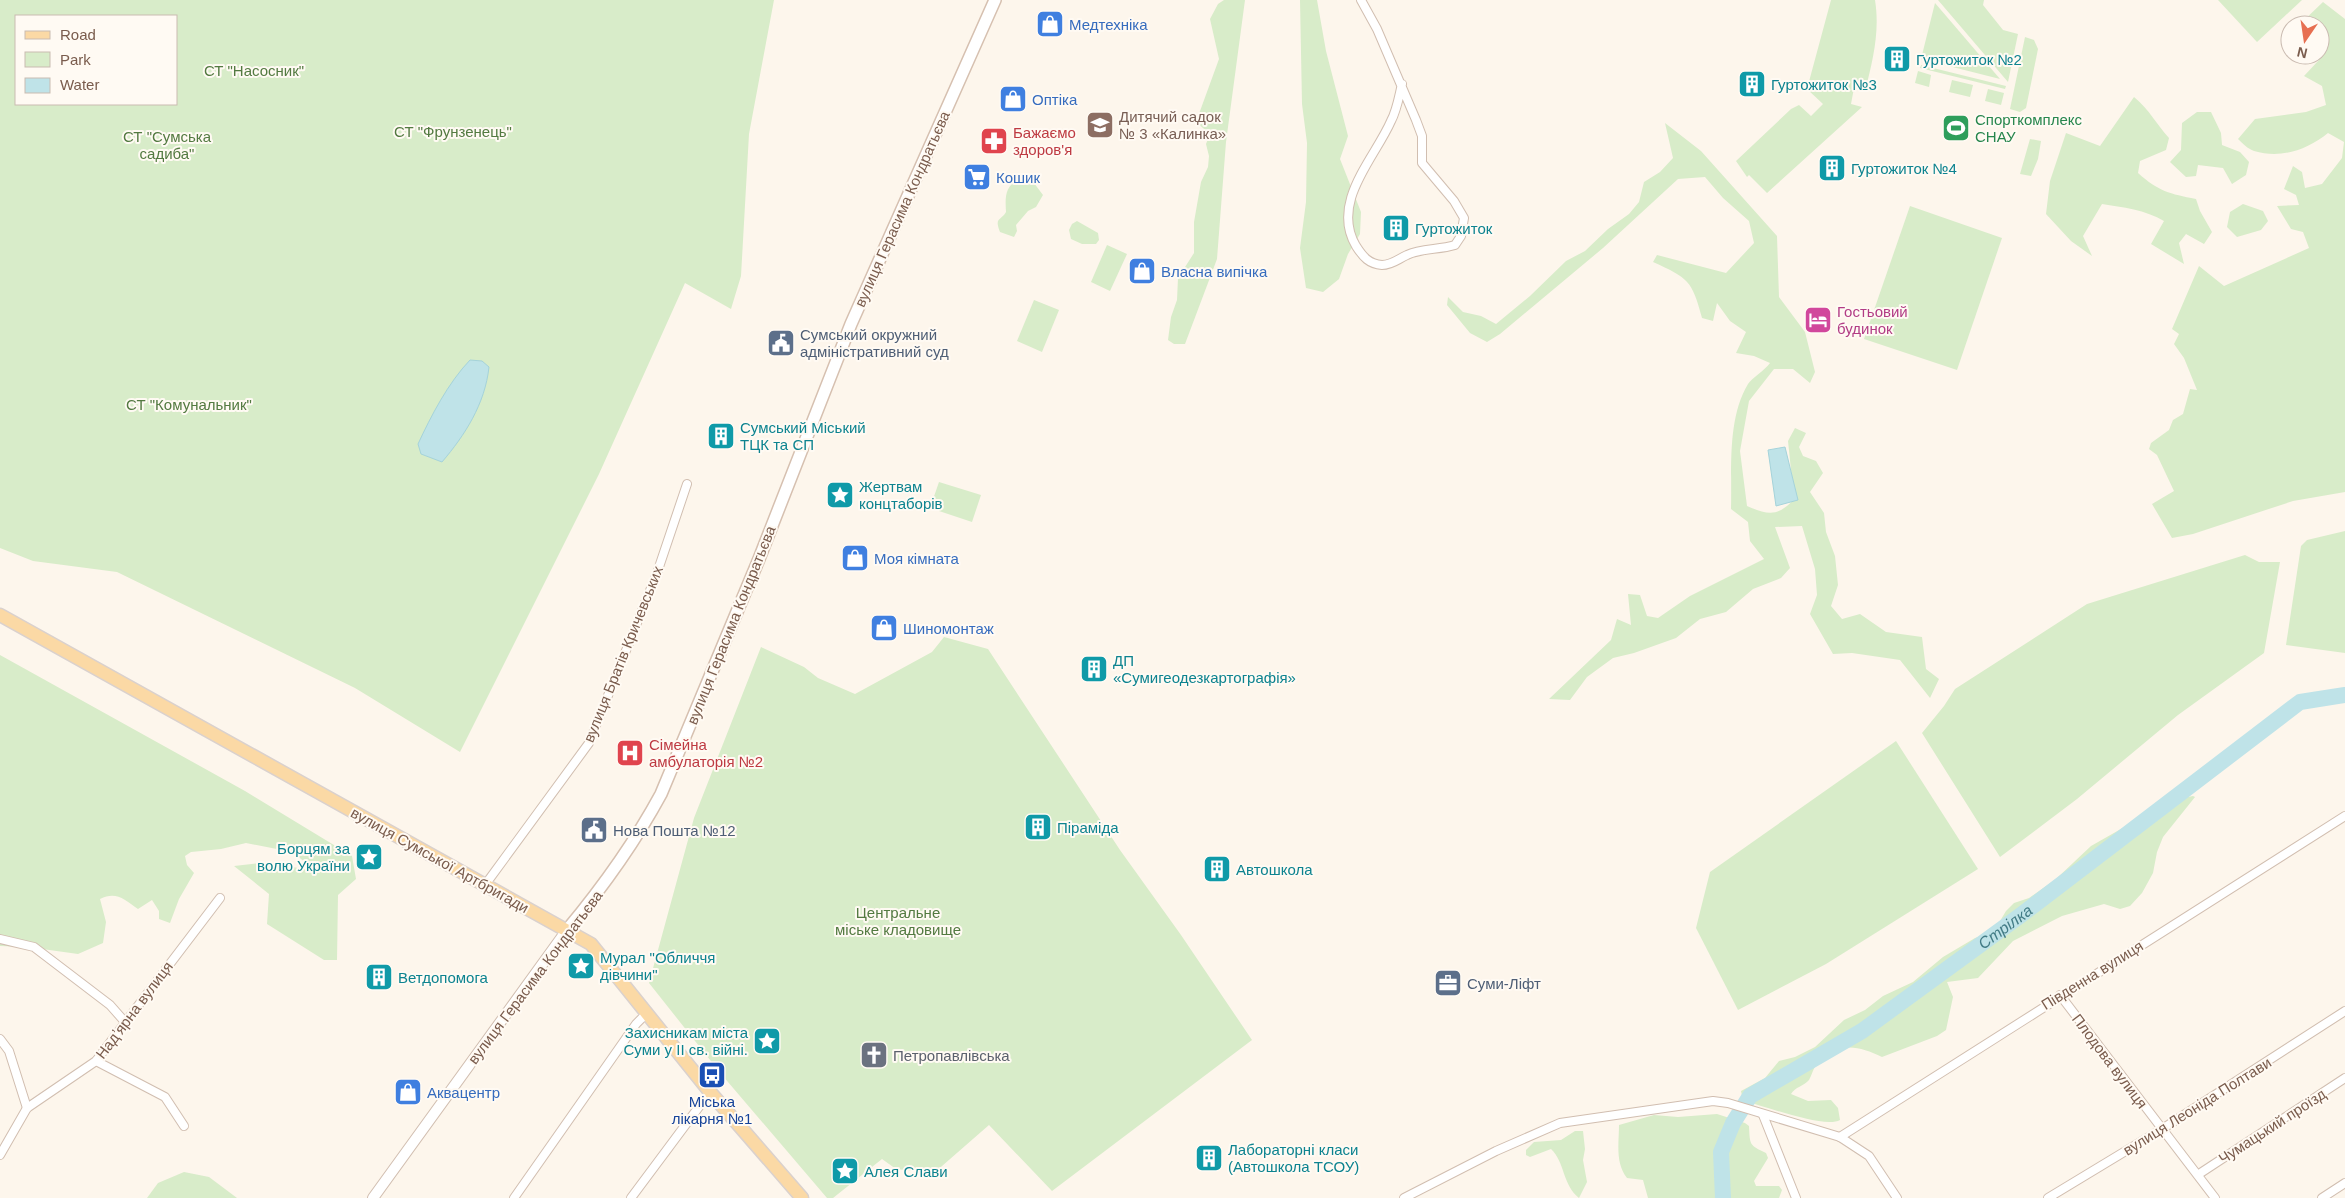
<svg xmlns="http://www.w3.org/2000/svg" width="2345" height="1198" viewBox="0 0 2345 1198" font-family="Helvetica,sans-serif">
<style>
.green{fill:#d8ecc9;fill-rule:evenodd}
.water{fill:#bfe3e8;stroke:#a5d3da}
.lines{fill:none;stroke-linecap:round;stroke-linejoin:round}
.river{stroke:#bfe3e8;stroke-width:16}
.minor-casing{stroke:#d1beb0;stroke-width:10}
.tertiary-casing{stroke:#d1beb0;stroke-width:12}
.secondary-casing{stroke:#d6c0b0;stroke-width:14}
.primary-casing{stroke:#dad1cd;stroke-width:15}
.minor{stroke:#fff;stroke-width:8}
.tertiary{stroke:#fff;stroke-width:10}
.secondary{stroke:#fff;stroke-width:11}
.primary{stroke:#fbd9a5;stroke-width:12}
.labels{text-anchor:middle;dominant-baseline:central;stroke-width:4;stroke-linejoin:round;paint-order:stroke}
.shop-label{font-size:15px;fill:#366cbe;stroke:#fffaf3;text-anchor:start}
.culture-label{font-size:15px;fill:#0d838f;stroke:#fffaf3;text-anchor:start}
.park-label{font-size:15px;fill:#537a41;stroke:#fffaf3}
.education-label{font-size:15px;fill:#785e54;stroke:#fffaf3;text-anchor:start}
.leisure-label{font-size:15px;fill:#27864d;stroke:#fffaf3;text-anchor:start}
.health-label{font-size:15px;fill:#be3a42;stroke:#fffaf3;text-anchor:start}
.street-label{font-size:15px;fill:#7a5c4d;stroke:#fffaf3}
.hotel-label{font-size:15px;fill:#b23c85;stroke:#fffaf3;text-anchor:start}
.service-label{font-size:15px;fill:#4e5e75;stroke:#fffaf3;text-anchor:start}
.worship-label{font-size:15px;fill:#5b616d;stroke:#fffaf3;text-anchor:start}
.transit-label{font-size:15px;fill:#164399;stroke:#fffaf3}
.water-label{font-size:16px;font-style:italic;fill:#437c86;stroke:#fffaf3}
</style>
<rect width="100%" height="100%" fill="#fdf6ec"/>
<!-- green -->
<g class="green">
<path d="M0 0H774L749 134 741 276 731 309 685 283 599 474 460 752 355 688 117 572 33 561 0 548ZM16 16H176V104H16Z"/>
<polygon points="1224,0 1245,0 1226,142 1217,259 1185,344 1174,344 1168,340 1171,317 1177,300 1178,278 1194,253 1194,222 1201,182 1208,167 1209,156 1206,144 1210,134 1196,122 1219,59 1210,19 1218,4"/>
<polygon points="1300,0 1317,0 1326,51 1348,136 1340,159 1361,212 1360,234 1348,254 1339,279 1323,292 1306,288 1300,248 1306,202 1307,143 1302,104"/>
<path d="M1831 0H1875C1880 31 1873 60 1865 91L1854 88 1851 104 1862 107 1767 193 1749 175 1747 177 1736 161 1791 109 1799 105 1811 116 1823 104 1807 89Z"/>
<polygon points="1938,0 1984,0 1983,5 2003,30 2018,34 2008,82"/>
<polygon points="2218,0 2302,0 2257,42"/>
<path d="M2323 2 2345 19V492L2293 501 2193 534 2172 538 2152 504 2174 491 2157 455 2149 449 2151 443 2169 430 2173 420 2183 414 2190 389 2197 390 2184 358 2174 344 2179 334 2172 329 2199 266 2224 286 2309 248 2303 232 2291 229 2277 206 2299 205 2296 195 2284 189 2293 166 2302 172 2305 188 2322 184 2342 158 2344 142 2328 133C2307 150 2281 159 2254 151 2248 149 2242 143 2238 139L2255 119 2306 112 2326 105 2322 86 2304 76 2319 60 2316 55H2320V25H2299Z"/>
<polygon points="1935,3 2000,79 1921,59"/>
<polygon points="2025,37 2034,40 2038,49 2026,108 2020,112 2010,109"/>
<polygon points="1921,65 2006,86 2005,89 1920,68"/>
<polygon points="1918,71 1931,75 1929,87 1915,83"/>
<polygon points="1952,80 1973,85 1970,97 1949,92"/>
<polygon points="1988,89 2004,93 2001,105 1985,101"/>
<path d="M2134 97C2149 109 2157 125 2169 138L2166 150 2140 161 2138 173C2158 191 2170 194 2196 199L2200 211 2212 232 2204 244 2186 234 2179 243 2184 264 2151 244 2164 221C2146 210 2122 207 2102 204L2083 236 2092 256 2071 241 2046 214 2050 181 2066 133 2100 146Z"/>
<polygon points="2197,112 2211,112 2221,133 2222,145 2240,152 2249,162 2246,175 2232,184 2223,168 2198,165 2196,176 2186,177 2170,162 2181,150 2182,123"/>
<path d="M1665 123 1701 151 1777 236 1779 297 1805 332 1815 372 1810 383 1793 369H1774L1749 401 1740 451 1747 506C1768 515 1778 517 1794 499L1788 441 1795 428 1806 433 1799 447 1803 456 1816 461 1823 473 1810 492 1824 513 1826 532 1835 556 1838 585 1831 606 1842 619 1860 614 1886 632 1922 637 1926 669 1939 679 1930 698 1900 660 1852 653 1833 654 1810 614 1817 595 1815 569 1802 526 1775 527 1790 568 1781 578 1753 589 1726 612 1700 619 1676 638 1634 653 1613 658 1587 677 1570 700 1549 699 1611 640 1617 619 1631 625 1628 594 1640 595 1647 616 1658 618 1690 596 1764 559 1750 541 1748 522 1731 509C1732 469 1727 419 1748 384 1751 379 1765 370 1770 363L1754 356 1736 353 1746 332 1730 321 1717 303 1713 321 1702 318C1692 280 1688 278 1653 262L1657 255 1726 273 1754 243 1749 221 1723 198 1705 177 1678 179 1603 248 1500 334 1487 342 1470 333 1447 305 1448 297 1463 312 1481 316 1496 324 1530 296 1566 261 1585 251 1608 229 1629 214 1639 202 1644 182 1660 172 1673 158Z"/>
<polygon points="2030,139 2041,141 2038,159 2031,176 2020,174"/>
<path d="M1021 178 1034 183 1043 195 1036 207 1028 211 1016 225 1017 231 1014 237 1000 232C994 217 1001 221 1006 212 1005 196 1005 185 1021 178Z"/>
<polygon points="2243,204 2263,211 2268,221 2261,230 2237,237 2227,227 2230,212"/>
<polygon points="1910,206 2002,238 1957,370 1864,339"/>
<polygon points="1077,221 1098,233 1099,240 1096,244 1082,244 1071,239 1069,230 1072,224"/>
<polygon points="1107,245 1127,254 1110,291 1091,282"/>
<polygon points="1034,300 1059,310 1042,352 1017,341"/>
<polygon points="939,482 981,495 972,522 930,508"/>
<polygon points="2345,531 2345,653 2286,645 2301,546 2307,540"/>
<polygon points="2245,555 2259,562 2280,562 2264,653 2178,715 2077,799 2000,857 1922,733 1944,706 1955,689 2087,604"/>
<polygon points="944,637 988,649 1120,850 1181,935 1252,1040 1052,1191 989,1125 934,1173 896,1169 882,1159 833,1198 827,1198 722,1075 649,983 694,818 761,647 804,667 818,678 855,694 932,652"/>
<path d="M0 655 245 791 352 856 356 879 338 895 337 960H324L267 924 269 894 234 866 268 862 318 872 292 852 246 843 221 849 191 852 185 856 187 865 194 873 179 899 170 923 159 919V911L152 900 138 909C124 899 116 891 100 899L106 922 103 943 78 954 28 947 0 946Z"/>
<polygon points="1896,741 1978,869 1826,964 1738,1010 1696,928 1710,872"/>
<path d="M2193 796 2195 797 2163 837 2157 852 2153 873 2142 893 2130 906 2120 909 2104 904 2062 916 2013 941 1978 978 1947 982 1953 997 1946 1030 1937 1036 1882 1057C1859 1046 1838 1041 1818 1063 1813 1068 1812 1075 1809 1080 1804 1086 1795 1087 1791 1094L1808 1101 1831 1100 1838 1108 1840 1120C1824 1129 1763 1105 1743 1101L1741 1091 1765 1078 1779 1061 1795 1057 1815 1047 1844 1020 1865 1010 1883 996 1913 982 1943 957 1975 938 1994 931 2006 911 2014 903 2029 898 2056 879 2091 846 2142 817 2158 813 2182 798Z"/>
<path d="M1717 1114 1745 1123 1749 1126C1750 1145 1749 1145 1766 1153L1768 1158 1754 1181 1756 1186H1779L1782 1190 1779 1198H1648L1643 1180 1627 1178C1615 1163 1619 1143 1619 1125L1654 1115 1678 1117Z"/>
<path d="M1575 1131H1583L1585 1149 1583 1160 1587 1182 1579 1198C1562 1184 1565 1162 1551 1149L1530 1157 1526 1155V1150L1534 1142 1561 1140Z"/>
<polygon points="184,1172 209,1177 237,1198 147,1198 158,1183"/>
</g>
<!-- water -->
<g class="water">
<path d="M470 360 482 361 489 367C485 404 465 435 442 462L421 454 418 444C431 416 448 383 470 360Z"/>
<polygon points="1785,447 1798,500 1776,506 1768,450"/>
</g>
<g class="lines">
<!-- river -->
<path class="river" id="s1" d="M1723 1198 1721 1152 1733 1123 1750 1096 1862 1031 2021 915 2300 702 2345 695"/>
<!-- minor casing -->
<g class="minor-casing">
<g id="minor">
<path d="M1361 0 1377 29 1416 120 1422 136V163L1454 201 1464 218 1461 236 1455 245C1439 250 1421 248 1407 255 1398 259 1392 265 1382 265 1369 264 1363 257 1356 246 1330 202 1375 158 1391 121 1397 110 1399 96 1402 84"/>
<polyline points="485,885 589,743 657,573 687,484"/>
<polyline points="0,939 34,947 110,1005 125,1022"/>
<polyline points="2060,995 2215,1198"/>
<polyline points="0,1039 9,1051 27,1108"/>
<polyline points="96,1061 165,1097 184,1126"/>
<polyline points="1763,1115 1796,1198"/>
<polyline points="1840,1137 2345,816"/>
<polyline points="0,1155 27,1108 96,1061 220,898"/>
<polyline points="2199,1174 2345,1078"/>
<polyline points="514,1198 636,1024 646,1014"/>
<polyline points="631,1198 710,1092"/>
<polyline points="1404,1198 1496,1151 1560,1123 1713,1101 1728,1103 1840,1137 1869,1156 1897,1198"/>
<polyline points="2048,1198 2162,1129 2345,1011"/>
<polyline points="2322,1198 2345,1183"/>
</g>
</g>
<!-- tertiary casing -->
<g class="tertiary-casing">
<polyline id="tertiary" points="373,1198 567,930"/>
</g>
<!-- secondary casing -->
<g class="secondary-casing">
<path id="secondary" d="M567 930C602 888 635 842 661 794L759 559 851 324 995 0"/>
</g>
<!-- primary casing -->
<g class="primary-casing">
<polyline id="primary" points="0,615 591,944 710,1092 802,1198"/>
</g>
<!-- minor -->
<use href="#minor" class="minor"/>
<!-- tertiary -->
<use href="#tertiary" class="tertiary"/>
<!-- secondary -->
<use href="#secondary" class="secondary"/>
<!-- primary -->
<use href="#primary" class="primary"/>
</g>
<!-- icons -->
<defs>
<g id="shop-square" transform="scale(1.4375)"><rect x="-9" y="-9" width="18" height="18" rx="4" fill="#3f7fe0" stroke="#fffaf3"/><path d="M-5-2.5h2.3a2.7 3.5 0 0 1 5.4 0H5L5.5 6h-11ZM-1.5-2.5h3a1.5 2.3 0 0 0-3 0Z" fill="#fff"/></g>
<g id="building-square" transform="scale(1.4375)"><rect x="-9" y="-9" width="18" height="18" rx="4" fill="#0f9aa8" stroke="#fffaf3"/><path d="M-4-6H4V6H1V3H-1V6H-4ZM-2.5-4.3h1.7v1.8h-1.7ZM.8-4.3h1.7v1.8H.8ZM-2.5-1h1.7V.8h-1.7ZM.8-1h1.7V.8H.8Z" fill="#fff"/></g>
<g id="school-square" transform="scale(1.4375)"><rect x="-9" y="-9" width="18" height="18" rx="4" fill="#8d6e63" stroke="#fffaf3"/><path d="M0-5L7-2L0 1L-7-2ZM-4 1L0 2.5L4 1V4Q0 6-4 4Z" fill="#fff"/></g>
<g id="stadium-square" transform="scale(1.4375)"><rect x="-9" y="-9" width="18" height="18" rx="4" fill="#2e9e5b" stroke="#fffaf3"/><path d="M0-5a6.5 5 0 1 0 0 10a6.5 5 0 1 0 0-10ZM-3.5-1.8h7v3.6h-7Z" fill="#fff"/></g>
<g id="pharmacy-square" transform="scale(1.4375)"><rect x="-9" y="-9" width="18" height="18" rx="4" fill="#e0444e" stroke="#fffaf3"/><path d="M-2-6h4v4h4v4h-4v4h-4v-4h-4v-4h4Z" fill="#fff"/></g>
<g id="supermarket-square" transform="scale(1.4375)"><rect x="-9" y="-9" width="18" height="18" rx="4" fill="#3f7fe0" stroke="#fffaf3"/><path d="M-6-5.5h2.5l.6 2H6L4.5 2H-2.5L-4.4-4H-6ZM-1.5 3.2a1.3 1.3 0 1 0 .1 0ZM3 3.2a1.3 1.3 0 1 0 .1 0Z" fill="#fff"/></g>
<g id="hotel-square" transform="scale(1.4375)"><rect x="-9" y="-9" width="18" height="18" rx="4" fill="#d1479c" stroke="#fffaf3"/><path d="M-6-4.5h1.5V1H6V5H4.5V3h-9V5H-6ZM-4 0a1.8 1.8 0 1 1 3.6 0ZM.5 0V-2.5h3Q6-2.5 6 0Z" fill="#fff"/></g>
<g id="civic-square" transform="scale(1.4375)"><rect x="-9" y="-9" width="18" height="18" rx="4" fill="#5c6f8a" stroke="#fffaf3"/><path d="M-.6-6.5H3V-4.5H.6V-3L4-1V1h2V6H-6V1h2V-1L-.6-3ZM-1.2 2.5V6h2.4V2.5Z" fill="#fff"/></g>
<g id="sight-square" transform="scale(1.4375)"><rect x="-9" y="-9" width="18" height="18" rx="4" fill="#0f9aa8" stroke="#fffaf3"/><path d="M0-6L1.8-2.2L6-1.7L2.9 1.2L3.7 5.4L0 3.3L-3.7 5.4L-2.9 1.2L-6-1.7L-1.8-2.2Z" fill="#fff"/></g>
<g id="hospital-square" transform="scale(1.4375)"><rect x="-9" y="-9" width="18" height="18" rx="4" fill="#e0444e" stroke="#fffaf3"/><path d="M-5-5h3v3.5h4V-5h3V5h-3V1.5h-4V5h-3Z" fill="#fff"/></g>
<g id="office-square" transform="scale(1.4375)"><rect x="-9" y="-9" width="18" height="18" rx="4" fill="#5c6f8a" stroke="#fffaf3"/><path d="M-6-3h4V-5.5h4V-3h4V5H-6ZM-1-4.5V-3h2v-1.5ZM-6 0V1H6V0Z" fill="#fff"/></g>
<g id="church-square" transform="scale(1.4375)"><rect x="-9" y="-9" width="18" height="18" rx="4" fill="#6b7280" stroke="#fffaf3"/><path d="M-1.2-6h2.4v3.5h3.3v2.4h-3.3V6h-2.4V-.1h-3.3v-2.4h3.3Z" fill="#fff"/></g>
<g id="bus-square" transform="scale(1.4375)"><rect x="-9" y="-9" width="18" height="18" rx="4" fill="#1a4fb4" stroke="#fffaf3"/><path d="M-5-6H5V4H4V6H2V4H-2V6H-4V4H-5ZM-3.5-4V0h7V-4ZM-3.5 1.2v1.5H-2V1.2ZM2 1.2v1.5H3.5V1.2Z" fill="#fff"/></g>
</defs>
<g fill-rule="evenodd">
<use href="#shop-square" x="1050" y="24"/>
<use href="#building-square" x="1897" y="59"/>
<use href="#building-square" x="1752" y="84"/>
<use href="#shop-square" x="1013" y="99"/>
<use href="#school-square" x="1100" y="125"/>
<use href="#stadium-square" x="1956" y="128"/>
<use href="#pharmacy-square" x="994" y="141"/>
<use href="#building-square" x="1832" y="168"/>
<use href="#supermarket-square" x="977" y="177"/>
<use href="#building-square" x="1396" y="228"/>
<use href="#shop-square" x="1142" y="271"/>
<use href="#hotel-square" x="1818" y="320"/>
<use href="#civic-square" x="781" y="343"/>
<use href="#building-square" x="721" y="436"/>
<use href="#sight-square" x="840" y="495"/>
<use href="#shop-square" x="855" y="558"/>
<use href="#shop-square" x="884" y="628"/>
<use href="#building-square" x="1094" y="669"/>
<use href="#hospital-square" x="630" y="753"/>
<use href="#building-square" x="1038" y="827"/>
<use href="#civic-square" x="594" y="830"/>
<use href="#sight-square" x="369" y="857"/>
<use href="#building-square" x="1217" y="869"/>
<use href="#sight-square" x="581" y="966"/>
<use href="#building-square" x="379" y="977"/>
<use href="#office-square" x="1448" y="983"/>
<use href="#sight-square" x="767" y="1041"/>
<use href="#church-square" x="874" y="1055"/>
<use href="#bus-square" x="712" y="1075"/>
<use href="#shop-square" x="408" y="1092"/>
<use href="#building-square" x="1209" y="1158"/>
<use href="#sight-square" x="845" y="1171"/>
</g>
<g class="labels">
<!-- shop labels -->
<g class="shop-label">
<text x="1069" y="24">Медтехніка</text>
<text x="1032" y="99">Оптіка</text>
<text x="996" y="177">Кошик</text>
<text x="1161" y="271">Власна випічка</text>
<text x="874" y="558">Моя кімната</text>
<text x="903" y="628">Шиномонтаж</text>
<text x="427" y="1092">Аквацентр</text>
</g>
<!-- culture labels -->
<g class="culture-label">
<text x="1916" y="59">Гуртожиток №2</text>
<text x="1771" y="84">Гуртожиток №3</text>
<text x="1851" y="168">Гуртожиток №4</text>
<text x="1415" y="228">Гуртожиток</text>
<text x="740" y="427">Сумський Міський<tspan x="740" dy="17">ТЦК та СП</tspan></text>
<text x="859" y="486">Жертвам<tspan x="859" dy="17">концтаборів</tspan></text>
<text x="1113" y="660">ДП<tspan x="1113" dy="17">«Сумигеодезкартографія»</tspan></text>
<text x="1057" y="827">Піраміда</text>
<text x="350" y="848" text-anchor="end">Борцям за<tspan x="350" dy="17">волю України</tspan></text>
<text x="1236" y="869">Автошкола</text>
<text x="600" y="957">Мурал "Обличчя<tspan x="600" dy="17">дівчини"</tspan></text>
<text x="398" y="977">Ветдопомога</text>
<text x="748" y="1032" text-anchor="end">Захисникам міста<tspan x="748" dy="17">Суми у ІІ св. війні.</tspan></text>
<text x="1228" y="1149">Лабораторні класи<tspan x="1228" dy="17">(Автошкола ТСОУ)</tspan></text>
<text x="864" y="1171">Алея Слави</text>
</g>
<!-- park labels -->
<g class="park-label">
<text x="254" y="70">СТ "Насосник"</text>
<text x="453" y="131">СТ "Фрунзенець"</text>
<text x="167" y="136">СТ "Сумська<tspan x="167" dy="17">садиба"</tspan></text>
<text x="189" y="404">СТ "Комунальник"</text>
<text x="898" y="912">Центральне<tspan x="898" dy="17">міське кладовище</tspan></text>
</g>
<!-- education labels -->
<g class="education-label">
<text x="1119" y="116">Дитячий садок<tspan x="1119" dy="17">№ 3 «Калинка»</tspan></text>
</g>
<!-- leisure labels -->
<g class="leisure-label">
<text x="1975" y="119">Спорткомплекс<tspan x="1975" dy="17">СНАУ</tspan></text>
</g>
<!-- health labels -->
<g class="health-label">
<text x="1013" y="132">Бажаємо<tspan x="1013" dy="17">здоров'я</tspan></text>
<text x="649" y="744">Сімейна<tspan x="649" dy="17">амбулаторія №2</tspan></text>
</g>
<!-- street labels -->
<g class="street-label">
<text transform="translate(902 209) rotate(-66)">вулиця Герасима Кондратьєва</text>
<text transform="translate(731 625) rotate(-68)">вулиця Герасима Кондратьєва</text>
<text transform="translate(623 654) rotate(-68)">вулиця Братів Кричевських</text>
<text transform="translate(440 860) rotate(29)">вулиця Сумської Артбригади</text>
<text transform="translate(2092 975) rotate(-32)">Південна вулиця</text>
<text transform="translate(535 977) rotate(-53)">вулиця Герасима Кондратьєва</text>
<text transform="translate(134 1010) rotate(-53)">Надʼярна вулиця</text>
<text transform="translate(2110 1061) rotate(53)">Плодова вулиця</text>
<text transform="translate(2197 1106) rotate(-32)">вулиця Леоніда Полтави</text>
<text transform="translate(2272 1126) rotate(-33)">Чумацький проїзд</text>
</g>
<!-- hotel labels -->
<g class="hotel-label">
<text x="1837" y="311">Гостьовий<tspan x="1837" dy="17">будинок</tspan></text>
</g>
<!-- service labels -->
<g class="service-label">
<text x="800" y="334">Сумський окружний<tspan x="800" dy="17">адміністративний суд</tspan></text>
<text x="613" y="830">Нова Пошта №12</text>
<text x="1467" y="983">Суми-Ліфт</text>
</g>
<!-- worship labels -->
<g class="worship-label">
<text x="893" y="1055">Петропавлівська</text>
</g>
<!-- transit labels -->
<g class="transit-label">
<text x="712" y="1101">Міська<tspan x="712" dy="17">лікарня №1</tspan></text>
</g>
<!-- water labels -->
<g class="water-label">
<text stroke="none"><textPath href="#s1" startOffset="416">Стрілка</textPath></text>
</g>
</g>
<!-- legend -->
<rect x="15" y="15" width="162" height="90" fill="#fffaf3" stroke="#cabbb1"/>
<rect x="25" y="31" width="25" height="8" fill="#fbd9a5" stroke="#cabbb1"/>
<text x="60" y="40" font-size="15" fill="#7a5c4d">Road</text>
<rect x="25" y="52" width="25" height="15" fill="#d8ecc9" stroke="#cabbb1"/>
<text x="60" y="65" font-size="15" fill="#7a5c4d">Park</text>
<rect x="25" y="78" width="25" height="15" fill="#bfe3e8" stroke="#cabbb1"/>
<text x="60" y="90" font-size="15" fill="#7a5c4d">Water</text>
<!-- north arrow -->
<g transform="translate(2305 40) rotate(193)"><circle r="24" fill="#fffaf3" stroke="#cabbb1"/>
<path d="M0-4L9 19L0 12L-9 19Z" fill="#e76f51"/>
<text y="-8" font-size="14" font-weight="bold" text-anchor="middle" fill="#7a5c4d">N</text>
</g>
</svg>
